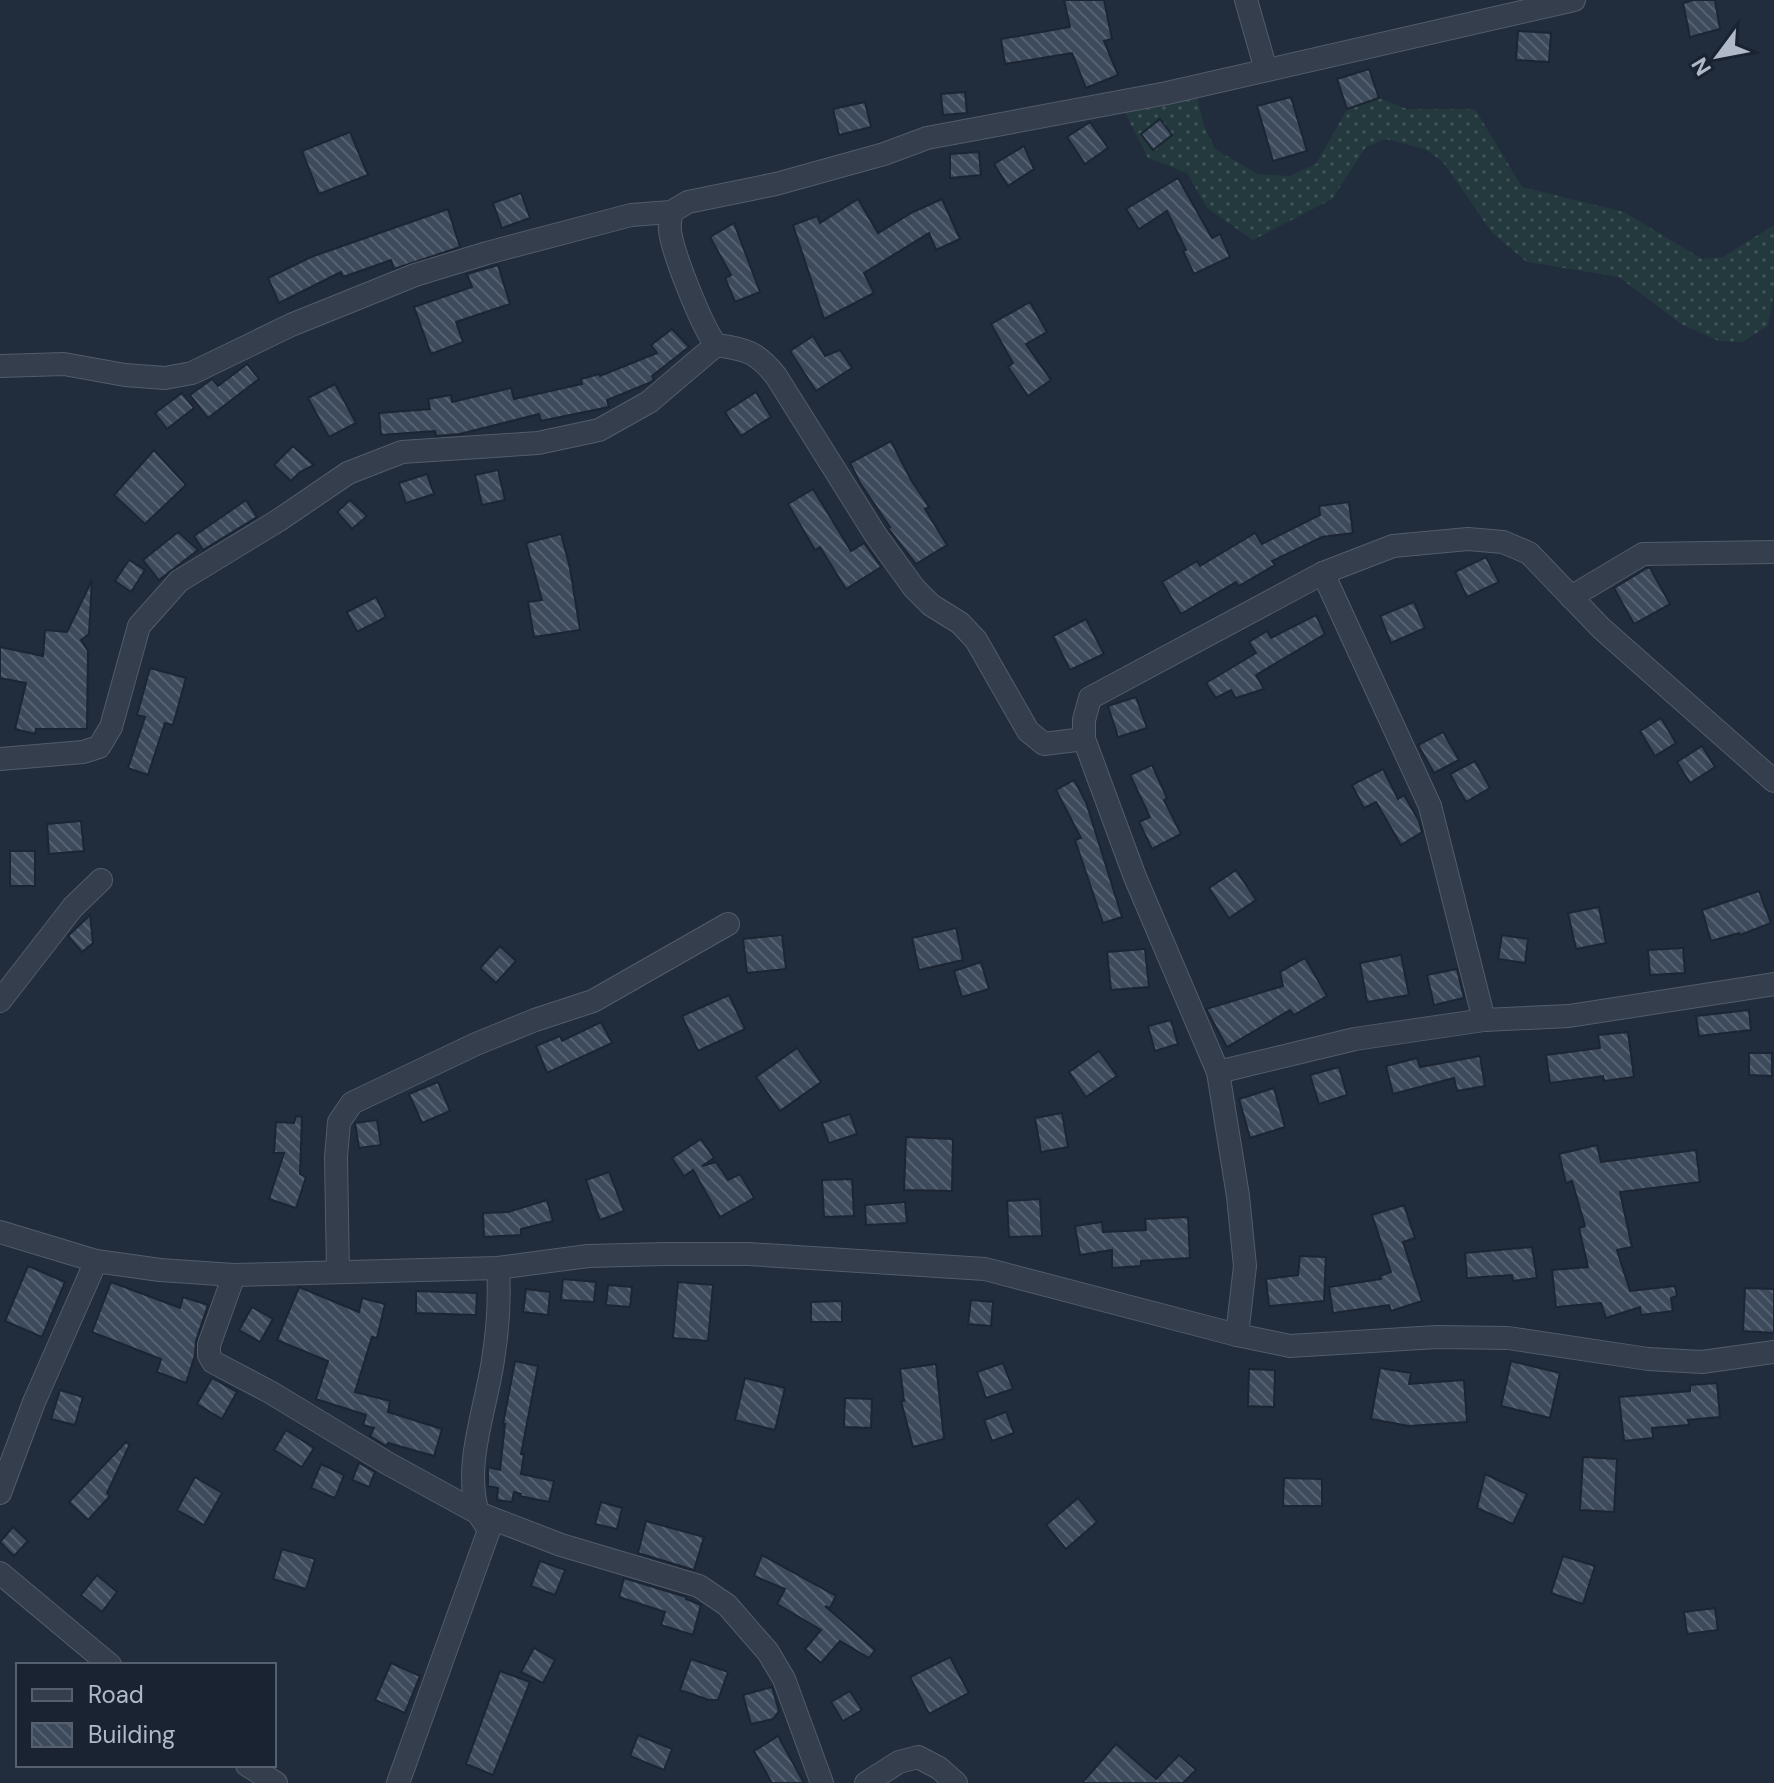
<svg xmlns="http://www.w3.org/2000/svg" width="1774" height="1783" viewBox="0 0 1774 1783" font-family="'DM Sans',sans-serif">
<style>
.grass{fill:url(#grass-dots)}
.building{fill:url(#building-back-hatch);stroke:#1c2533;stroke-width:2}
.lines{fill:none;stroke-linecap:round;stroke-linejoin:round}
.street-casing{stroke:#535c6a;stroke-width:24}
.street{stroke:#353e4c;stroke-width:22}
</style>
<defs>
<pattern id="grass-dots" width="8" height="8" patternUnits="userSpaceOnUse" patternTransform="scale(2)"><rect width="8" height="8" fill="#23393d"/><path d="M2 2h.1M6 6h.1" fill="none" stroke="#405458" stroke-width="1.8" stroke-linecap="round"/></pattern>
<pattern id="building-back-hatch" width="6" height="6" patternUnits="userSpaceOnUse" patternTransform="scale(2)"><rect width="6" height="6" fill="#3d4a5b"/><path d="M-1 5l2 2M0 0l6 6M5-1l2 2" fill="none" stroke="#566271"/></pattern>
</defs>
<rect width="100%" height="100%" fill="#212c3c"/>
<!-- grass -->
<polygon class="grass" points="1197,96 1204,126 1215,149 1258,174 1289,176 1316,164 1347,109 1379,98 1407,109 1475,109 1522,187 1624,212 1702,259 1723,257 1774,225 1774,291 1768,326 1742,342 1719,341 1681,324 1619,277 1527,262 1493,234 1443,162 1427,150 1386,139 1366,147 1332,199 1253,240 1207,208 1187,173 1148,158 1125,113"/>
<!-- building -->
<g class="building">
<polygon points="1064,0 1104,0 1112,39 1104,41 1118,75 1086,88 1072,53 1005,64 1001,39 1070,27"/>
<polygon points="1694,0 1715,0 1720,29 1690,37 1683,3"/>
<polygon points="1518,31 1551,33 1549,62 1516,60"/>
<polygon points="1369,69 1379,98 1347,109 1337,79"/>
<polygon points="965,92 967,113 943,115 941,94"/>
<polygon points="1291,97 1307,151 1273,161 1257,106"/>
<polygon points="865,102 871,127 839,135 833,109"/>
<polygon points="1160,119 1172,135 1153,150 1141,134"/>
<polygon points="1090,122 1108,148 1085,164 1067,137"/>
<polygon points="350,132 368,175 319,194 302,151"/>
<polygon points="1024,146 1034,169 1008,186 994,164"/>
<polygon points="979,152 981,175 950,178 950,154"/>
<polygon points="1178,178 1212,238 1220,234 1230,257 1194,274 1183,251 1186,250 1167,211 1139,229 1126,209"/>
<polygon points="521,193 530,218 502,228 493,203"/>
<polygon points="858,199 878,233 913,212 942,199 960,239 936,250 929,233 864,273 874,293 824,319 793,225 817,216 820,223"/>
<polygon points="448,209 460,247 394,269 391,260 343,277 341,272 279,303 268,278 311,257"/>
<polygon points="734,223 760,292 735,302 725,278 731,275 710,237"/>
<polygon points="498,265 510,304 456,322 463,342 431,354 414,307 472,287 467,274"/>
<polygon points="1030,302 1047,332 1026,344 1051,380 1028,396 1008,367 1013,363 991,324"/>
<polygon points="672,329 689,347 652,376 654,380 649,383 607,400 609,407 541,421 539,414 460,434 436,436 435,431 381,435 379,413 430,409 428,399 451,395 452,402 511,388 514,399 582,384 581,379 599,374 600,376 657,353 651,345"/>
<polygon points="813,336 825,356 840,350 852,368 816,391 790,351"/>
<polygon points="247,364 259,379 208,418 190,395 212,379 218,386"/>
<polygon points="335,384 356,423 329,437 308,398"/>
<polygon points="756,392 771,417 741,436 725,412"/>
<polygon points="182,393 194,408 167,429 155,413"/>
<polygon points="891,441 911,480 929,507 925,509 947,545 916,564 888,528 890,527 860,483 850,463"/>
<polygon points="293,446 314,465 300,472 291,481 274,465"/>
<polygon points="154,450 186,485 145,524 114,495"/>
<polygon points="498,470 505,500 482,505 475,475"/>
<polygon points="427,474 434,494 406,503 399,483"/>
<polygon points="813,489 851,551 864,543 881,567 846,589 820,547 815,550 788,504"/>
<polygon points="246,500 257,517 203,550 194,536"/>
<polygon points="350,500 367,516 352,529 337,512"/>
<polygon points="1349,502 1353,533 1322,537 1272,561 1275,565 1239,586 1236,582 1181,614 1162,582 1197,561 1200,566 1255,533 1262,544 1320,515 1319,506"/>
<polygon points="178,532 198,550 159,580 143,560"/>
<polygon points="561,534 570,568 580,630 534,637 528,602 542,600 526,543"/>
<polygon points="1486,557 1499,582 1467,597 1455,572"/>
<polygon points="129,560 145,570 131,592 115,581"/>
<polygon points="1647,568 1650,568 1670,604 1634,624 1614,588"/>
<polygon points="92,580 89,634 81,640 88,651 87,729 36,729 35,734 15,729 26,683 0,678 0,647 43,656 45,630 67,632"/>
<polygon points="376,597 386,617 357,632 347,612"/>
<polygon points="1414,602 1425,628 1391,643 1380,616"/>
<polygon points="1316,615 1325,634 1256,675 1264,689 1236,698 1231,690 1216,698 1206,683 1256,653 1249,642 1267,631 1271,638"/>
<polygon points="1086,619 1104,654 1070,670 1053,636"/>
<polygon points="150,668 186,678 173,725 165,723 148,775 128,768 145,717 137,715"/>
<polygon points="1136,697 1147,728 1118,737 1108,706"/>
<polygon points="1661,718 1676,743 1655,756 1640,731"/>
<polygon points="1443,732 1459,760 1434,773 1418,745"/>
<polygon points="1702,746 1715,767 1690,783 1677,762"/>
<polygon points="1475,761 1490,788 1466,802 1450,774"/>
<polygon points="1152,765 1167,798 1164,800 1181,834 1152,849 1139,822 1150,817 1130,775"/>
<polygon points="1383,769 1398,799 1404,795 1419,821 1422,832 1401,845 1376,802 1364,808 1352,785"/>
<polygon points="1074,780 1086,802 1122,917 1103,923 1075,840 1081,838 1056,790"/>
<polygon points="81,821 84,851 49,854 47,824"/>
<rect x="10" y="851" width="25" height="35"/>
<polygon points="1236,870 1256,900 1229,918 1209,888"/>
<polygon points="1759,891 1771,923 1740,935 1739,933 1711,941 1702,910"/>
<polygon points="1599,907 1606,943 1576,949 1568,913"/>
<polygon points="90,915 93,943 82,952 68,936"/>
<polygon points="956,928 963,960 919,970 912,938"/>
<polygon points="782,935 786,969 747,973 743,939"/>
<polygon points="1502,935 1528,939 1525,963 1498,959"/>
<polygon points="500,946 516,961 496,983 480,968"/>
<polygon points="1683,948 1685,973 1650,975 1648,950"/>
<polygon points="1145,949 1149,987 1111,990 1107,952"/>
<polygon points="1401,955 1409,995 1367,1002 1360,963"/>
<polygon points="1305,958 1327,996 1294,1015 1290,1010 1227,1047 1206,1009 1283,986 1280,972"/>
<polygon points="981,962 989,989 962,997 954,971"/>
<polygon points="1457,969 1464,998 1434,1005 1427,975"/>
<polygon points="729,995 745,1029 698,1051 682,1016"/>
<polygon points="1749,1010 1751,1030 1699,1036 1696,1016"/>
<polygon points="1171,1020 1178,1044 1155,1051 1148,1026"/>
<polygon points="601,1022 612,1043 547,1073 536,1046 560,1036 562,1041"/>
<polygon points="1628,1032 1634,1077 1604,1081 1603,1076 1550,1083 1546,1055 1600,1048 1598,1035"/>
<polygon points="797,1048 821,1082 780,1111 756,1077"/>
<polygon points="1099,1051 1117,1076 1086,1097 1069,1072"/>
<polygon points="1749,1053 1772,1053 1772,1076 1749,1075"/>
<polygon points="1480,1056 1485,1086 1457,1091 1454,1078 1393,1094 1386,1066 1417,1058 1420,1067"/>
<polygon points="1339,1067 1347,1095 1319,1104 1310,1075"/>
<polygon points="438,1082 450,1111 422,1123 409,1094"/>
<polygon points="1274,1088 1285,1127 1250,1138 1239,1099"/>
<polygon points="1062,1113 1068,1147 1041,1152 1035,1118"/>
<polygon points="850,1114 857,1134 829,1143 822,1123"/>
<polygon points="296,1116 302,1117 300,1174 306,1177 296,1208 269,1199 284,1153 274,1153 276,1122 294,1123"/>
<polygon points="377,1120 381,1145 359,1148 355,1123"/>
<polygon points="906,1137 953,1139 952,1191 904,1190"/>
<polygon points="701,1139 714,1158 702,1166 716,1162 728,1180 740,1174 754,1198 720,1217 693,1170 684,1176 672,1158"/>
<polygon points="1597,1145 1601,1162 1696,1150 1700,1182 1620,1192 1632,1247 1617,1250 1630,1291 1675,1286 1677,1296 1671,1298 1673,1311 1641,1315 1640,1307 1606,1318 1601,1303 1556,1307 1552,1270 1588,1267 1579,1228 1585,1226 1572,1181 1566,1183 1559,1154"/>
<polygon points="609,1172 624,1211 600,1220 586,1180"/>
<polygon points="852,1179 854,1216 824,1217 822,1180"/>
<polygon points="1040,1199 1042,1236 1009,1237 1007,1201"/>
<polygon points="547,1200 553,1221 521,1229 521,1235 484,1237 483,1213 508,1212"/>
<polygon points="905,1202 907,1223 866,1225 865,1205"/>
<polygon points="1404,1205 1415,1238 1403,1242 1422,1301 1391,1311 1389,1305 1333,1313 1329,1287 1381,1279 1380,1276 1391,1272 1372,1215"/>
<polygon points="1188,1217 1190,1258 1141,1261 1141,1266 1112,1268 1112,1250 1080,1255 1075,1226 1102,1222 1103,1232 1146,1230 1145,1219"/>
<polygon points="1532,1247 1537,1278 1513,1281 1512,1275 1467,1278 1465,1253"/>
<polygon points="1300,1256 1326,1257 1324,1301 1269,1306 1266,1279 1298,1275"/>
<polygon points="28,1266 65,1282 42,1337 5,1321"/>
<polygon points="563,1279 596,1282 594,1302 561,1300"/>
<polygon points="111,1282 180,1308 183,1297 208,1305 196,1341 195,1355 186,1383 157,1372 161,1359 92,1332"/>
<polygon points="678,1282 713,1285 708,1341 673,1338"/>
<polygon points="608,1285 632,1287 630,1307 606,1305"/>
<polygon points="299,1287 359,1312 362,1298 385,1304 377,1338 372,1337 355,1392 390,1401 388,1412 442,1429 434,1456 388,1443 386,1446 370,1436 374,1428 363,1425 366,1415 316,1399 328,1361 277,1340"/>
<polygon points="1745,1288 1774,1289 1774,1333 1743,1331"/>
<polygon points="526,1289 550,1292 548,1315 523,1312"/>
<polygon points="416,1291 477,1293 476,1315 416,1313"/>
<polygon points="971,1300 993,1302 991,1326 968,1324"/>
<polygon points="842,1301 842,1322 811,1322 811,1302"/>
<polygon points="252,1307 273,1319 260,1342 239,1330"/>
<polygon points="515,1361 538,1366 521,1454 524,1454 521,1474 554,1481 549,1502 520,1496 521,1494 514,1492 512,1502 497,1500 498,1488 488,1486 488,1467 500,1470 505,1424 503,1424"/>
<polygon points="1511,1361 1560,1373 1550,1418 1501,1406"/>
<polygon points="1003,1363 1013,1389 986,1398 977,1372"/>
<polygon points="936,1364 944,1439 913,1447 901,1401 904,1401 900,1369"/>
<polygon points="1380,1368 1411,1373 1409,1384 1464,1380 1467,1422 1409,1426 1371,1419"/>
<polygon points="1249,1369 1275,1370 1274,1407 1248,1406"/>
<polygon points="212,1378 237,1392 222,1419 197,1404"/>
<polygon points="745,1378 785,1388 775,1430 735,1420"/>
<polygon points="1717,1383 1720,1417 1688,1420 1689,1425 1652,1428 1653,1438 1624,1441 1619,1397 1690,1391 1690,1385"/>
<polygon points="60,1390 83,1397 75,1425 51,1419"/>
<polygon points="845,1398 872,1399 871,1428 844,1427"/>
<polygon points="1006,1412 1014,1433 992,1441 984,1420"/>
<polygon points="286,1430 314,1448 302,1467 274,1450"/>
<polygon points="126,1442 130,1444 107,1493 110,1496 88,1520 69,1502"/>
<polygon points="1583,1457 1617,1459 1614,1512 1580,1510"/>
<polygon points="359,1463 375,1472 369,1487 352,1480"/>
<polygon points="321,1464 344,1475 335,1498 311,1488"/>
<polygon points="1485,1474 1527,1494 1513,1524 1477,1508"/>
<polygon points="195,1477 222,1493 204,1525 177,1510"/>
<polygon points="1284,1478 1322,1479 1322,1506 1283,1506"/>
<polygon points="1078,1498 1097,1522 1066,1549 1046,1525"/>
<polygon points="601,1502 622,1508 617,1529 595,1524"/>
<polygon points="646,1521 704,1537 694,1570 638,1553"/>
<polygon points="13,1527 28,1541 14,1556 0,1542"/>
<polygon points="282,1549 315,1559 306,1589 273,1579"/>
<polygon points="762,1555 836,1596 830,1608 825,1606 875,1650 869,1658 840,1641 821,1663 805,1649 821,1630 777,1604 785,1589 754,1576"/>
<polygon points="1563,1556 1595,1566 1583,1604 1551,1593"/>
<polygon points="540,1561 565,1570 555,1595 531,1586"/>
<polygon points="97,1575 117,1592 102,1612 81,1595"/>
<polygon points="624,1578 686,1597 686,1599 701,1605 693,1635 661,1625 665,1612 619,1597"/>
<polygon points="1715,1608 1718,1630 1687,1634 1684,1612"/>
<polygon points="534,1648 555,1660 543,1683 521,1672"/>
<polygon points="950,1657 969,1693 929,1714 910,1677"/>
<polygon points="691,1659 728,1672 718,1700 709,1700 680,1690"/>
<polygon points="391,1663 420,1676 405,1713 375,1700"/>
<polygon points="500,1671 530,1682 493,1775 466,1764"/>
<polygon points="772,1687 779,1711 773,1719 751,1724 743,1695"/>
<polygon points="850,1691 862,1710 843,1721 831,1702"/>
<polygon points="638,1735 672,1749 664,1770 630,1756"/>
<polygon points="778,1736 804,1783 772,1783 754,1751"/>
<polygon points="1116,1744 1156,1779 1179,1755 1196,1770 1183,1783 1082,1783"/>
</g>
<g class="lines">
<!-- street casing -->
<g class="street-casing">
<g id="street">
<polyline points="1246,0 1266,70"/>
<path d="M671 212C671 218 669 225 670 231 673 254 702 327 716 345 746 349 757 352 776 376L875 534 914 588 931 605 960 623 976 640 1028 731 1044 744 1084 739 1135 877 1218 1072"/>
<polyline points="0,366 64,364 125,375 165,378 192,373 291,325 415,275 487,253 631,215 671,212 688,202 776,184 884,154 927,138 1167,93 1574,0"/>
<polyline points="1323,573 1430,806 1484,1020"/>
<polyline points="1571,597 1643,554 1774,552"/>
<polyline points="1084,739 1084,720 1090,698 1323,573 1393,546 1468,539 1503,542 1529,553 1601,628 1774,781"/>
<polyline points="0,759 83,752 99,747 111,727 139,626 179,581 279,520 348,473 402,452 538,443 599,430 649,402 716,345"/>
<polyline points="0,1001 73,907 101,880"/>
<polyline points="0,1232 96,1261 160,1270 234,1275 498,1268 588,1256 665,1254 748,1254 985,1269 1237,1335 1290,1346 1437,1337 1508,1338 1648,1359 1702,1362 1774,1352"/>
<path d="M498 1268C500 1299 498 1329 493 1360 486 1409 463 1465 478 1513L561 1545 699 1586 727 1605 768 1652 784 1679 822 1783"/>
<polyline points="338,1272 336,1157 339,1122 352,1103 476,1044 535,1020 593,1001 728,924"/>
<polyline points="234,1275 209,1345 209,1355 213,1362 270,1392 387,1463 478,1513 489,1530 398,1783"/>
<polyline points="1237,1335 1245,1266 1238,1196 1218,1072 1355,1039 1484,1020 1569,1016 1774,984"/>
<polyline points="0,1493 34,1402 96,1261"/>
<polyline points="0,1573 110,1665"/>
<polyline points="247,1765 276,1783"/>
<polyline points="866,1783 899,1762 918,1757 939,1768 956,1783"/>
</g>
</g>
<!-- street -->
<use href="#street" class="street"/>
</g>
<!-- legend -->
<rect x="16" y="1663" width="260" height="104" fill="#1a2331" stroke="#565f6d" stroke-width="2"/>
<rect x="32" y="1689" width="40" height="12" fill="#353e4c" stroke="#565f6d" stroke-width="2"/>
<text x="88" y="1703" font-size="24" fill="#b0b9c8">Road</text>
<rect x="32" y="1723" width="40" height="24" fill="url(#building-back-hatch)" stroke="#565f6d" stroke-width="2"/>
<text x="88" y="1743" font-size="24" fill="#b0b9c8">Building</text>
<!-- north arrow -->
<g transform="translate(1718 56) rotate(238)" stroke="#1a2331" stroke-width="6" paint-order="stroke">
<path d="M0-6L14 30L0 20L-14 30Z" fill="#b0b9c8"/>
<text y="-12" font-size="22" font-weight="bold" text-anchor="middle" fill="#b0b9c8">N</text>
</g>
</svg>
